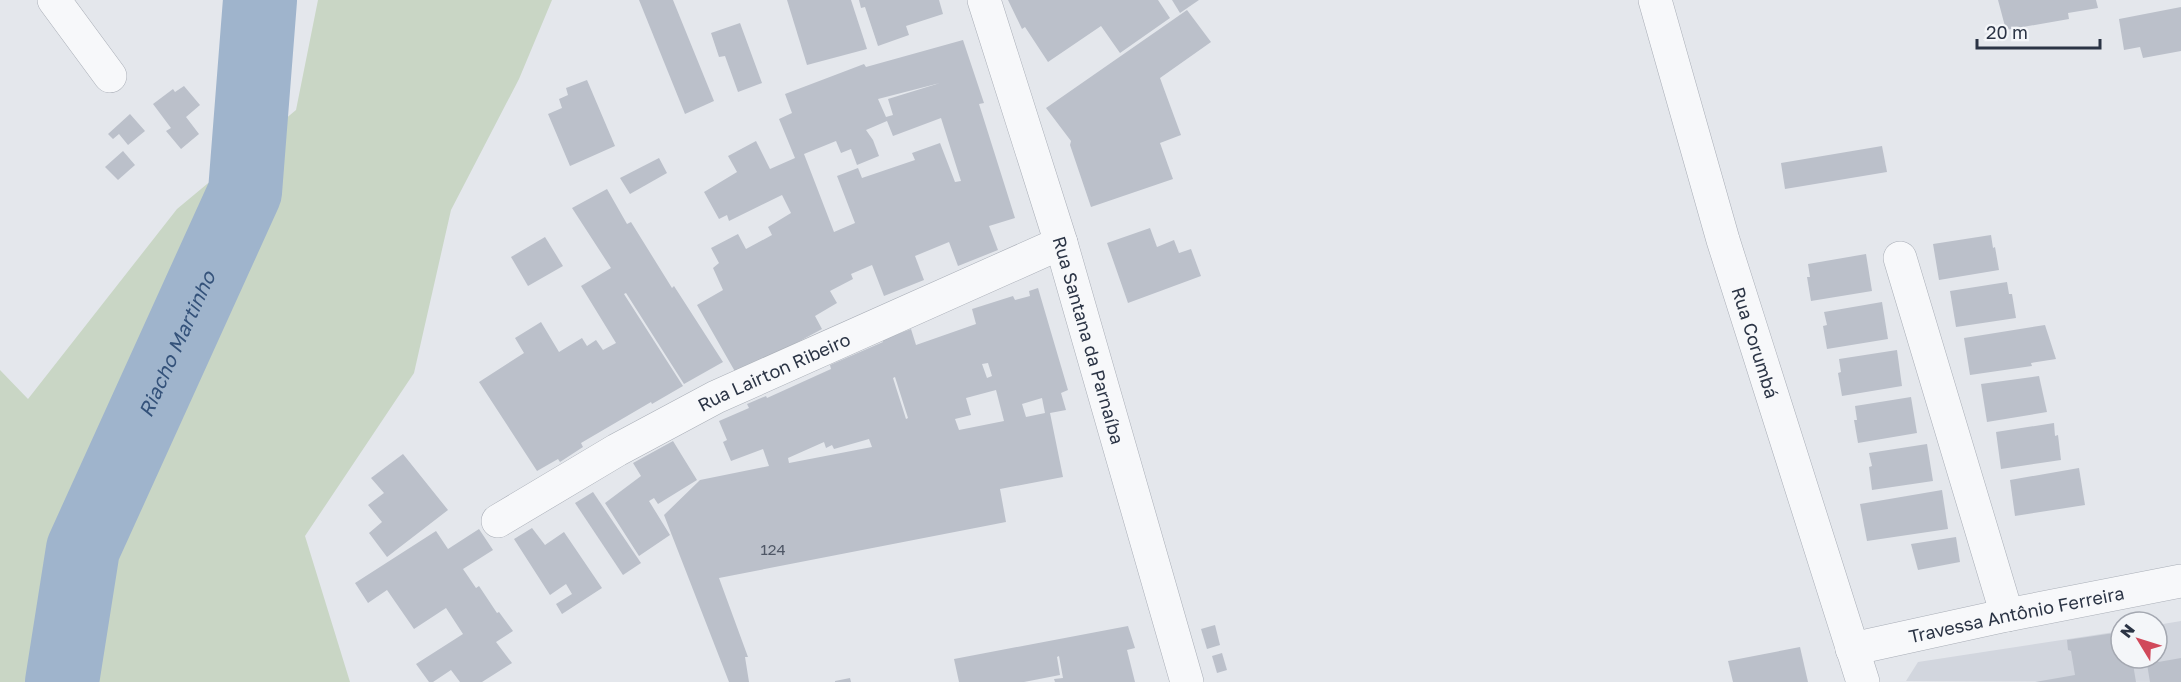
<svg xmlns="http://www.w3.org/2000/svg" width="2181" height="682" viewBox="0 0 2181 682" font-family="'Golos Text',sans-serif">
<style>
.built{fill:#d2d6de}
.green{fill:#c9d6c5}
.lines{fill:none;stroke-linecap:round;stroke-linejoin:round}
.river{stroke:#9fb4cc;stroke-width:74}
.building{fill:#bbc0ca;fill-rule:evenodd}
.street-casing{stroke:#a9aeb7;stroke-width:34}
.street{stroke:#f7f8fa;stroke-width:33}
.labels{text-anchor:middle;dominant-baseline:central;stroke-width:5;stroke-linejoin:round;paint-order:stroke}
.number-label{font-size:15px;fill:#4f5766}
.street-label{font-size:18px;fill:#2b3445;stroke:#f4f6f9}
.water-label{font-size:20px;font-style:italic;fill:#34527a;stroke:#f4f6f9}
</style>
<rect width="100%" height="100%" fill="#e4e7ec"/>
<!-- built -->
<polygon class="built" points="2181,621 2181,682 1906,681 1918,662 2121,631 2121,658 2157,658 2157,625"/>
<!-- green -->
<polygon class="green" points="318,0 552,0 519,79 451,210 414,373 305,536 350,682 0,682 0,370 28,399 177,209 296,110"/>
<g class="lines">
<!-- river -->
<path class="river" id="s1" d="M62 682 83 549 245 192 260 0"/>
</g>
<!-- building -->
<g class="building">
<polygon points="639,0 673,0 714,101 685,114"/>
<polygon points="787,0 851,0 867,49 807,65"/>
<polygon points="859,0 939,0 943,14 906,26 909,35 878,46 865,7 861,8"/>
<polygon points="1008,0 1158,0 1170,18 1120,53 1101,26 1048,62 1025,27 1022,29"/>
<polygon points="1172,0 1199,0 1180,13"/>
<polygon points="1998,0 2096,0 2098,8 2068,13 2069,19 2006,30"/>
<polygon points="2181,7 2181,51 2143,58 2140,47 2124,50 2119,19"/>
<polygon points="1187,10 1211,42 1160,78 1181,135 1160,143 1173,179 1091,207 1070,145 1071,141 1046,108"/>
<polygon points="740,23 762,83 738,92 725,56 719,57 711,33"/>
<path d="M963 40 984 103 979 104 1015 218 989 226 998 250 958 266 949 242 915 256 924 280 884 296 872 265 851 274 853 279 830 291 837 303 815 316 822 329 737 375 697 305 723 290 713 268 719 263 711 248 738 234 746 249 772 235 768 227 791 213 782 195 731 220 729 221 727 215 719 219 704 192 737 172 728 156 756 141 770 169 795 158 779 119 792 113 785 94 864 64 866 67ZM940 83 888 99 893 115 886 117 878 99ZM941 118 961 181 955 182 940 143 912 153 915 160 862 178 858 168 837 176 855 223 834 232 804 154 836 141 841 153 851 149 857 165 879 156 873 140 866 130 887 121 893 136Z"/>
<polygon points="587,80 615,146 570,166 548,114 562,108 559,99 568,95 566,88"/>
<polygon points="184,86 200,105 186,117 199,134 181,149 166,131 171,128 153,104 173,89 175,92"/>
<polygon points="130,114 145,131 128,145 119,134 113,139 108,134"/>
<polygon points="1882,146 1887,172 1785,189 1781,163"/>
<polygon points="123,151 135,165 118,180 105,167"/>
<polygon points="659,158 667,173 630,194 620,178"/>
<polygon points="607,189 627,224 631,222 672,288 674,286 723,362 684,384 626,293 624,294 683,386 652,404 651,402 581,443 583,447 560,462 558,459 537,471 479,382 524,353 515,338 541,322 559,352 582,338 587,346 596,340 603,350 616,343 581,286 611,268 572,208"/>
<polygon points="1150,228 1157,247 1174,240 1179,253 1191,249 1201,276 1128,303 1107,243"/>
<polygon points="1991,235 1993,248 1995,247 1999,270 1939,280 1933,244"/>
<polygon points="545,237 563,266 528,286 511,257"/>
<polygon points="1866,254 1872,291 1811,301 1807,277 1810,277 1808,264"/>
<polygon points="2007,282 2009,294 2012,294 2016,318 1956,327 1950,291"/>
<path d="M1038 288 1068 390 1061 393 1066 410 1050 413 1063 477 1000 489 1006 522 719 578 748 657H745L749 682H729L664 515 700 480 769 466 763 449 731 461 723 442 727 440 719 421 749 408 747 404 766 396 767 398 831 369 830 365 883 342 882 340 911 329 916 345 976 324 972 309 1013 296 1015 300 1030 296 1029 291ZM988 363 992 376 987 378 982 364ZM895 377 908 418 906 419 893 378ZM996 390 1004 421 959 430 955 419 971 415 966 398ZM1042 398 1045 413 1026 417 1022 404ZM869 439 872 447 789 463 788 458 824 442 826 448 832 445 834 449Z"/>
<polygon points="1882,302 1888,339 1827,349 1823,326 1827,325 1824,312"/>
<polygon points="2045,325 2056,359 2031,363 2032,366 1970,375 1964,338"/>
<polygon points="1897,350 1902,386 1842,396 1838,373 1841,372 1839,359"/>
<polygon points="2039,376 2047,412 1987,422 1981,384"/>
<polygon points="1911,397 1917,433 1858,443 1854,420 1857,420 1855,406"/>
<polygon points="2054,423 2055,436 2058,435 2061,460 2001,469 1996,432"/>
<polygon points="673,441 697,480 658,504 654,498 649,501 670,535 639,556 605,503 641,476 633,463"/>
<polygon points="1927,444 1933,481 1872,490 1869,467 1872,466 1869,453"/>
<polygon points="403,454 448,510 387,557 369,533 382,522 368,505 384,493 371,478"/>
<polygon points="2079,468 2085,505 2015,516 2010,480"/>
<polygon points="1942,490 1948,529 1867,541 1860,504"/>
<polygon points="593,492 641,563 623,575 575,503"/>
<polygon points="532,528 545,545 564,532 602,588 562,614 556,604 572,594 566,584 550,595 514,539"/>
<polygon points="479,529 493,550 463,569 476,588 479,586 497,613 499,612 513,631 496,642 512,663 482,682 460,682 451,670 433,682 429,682 416,664 463,634 446,608 414,629 387,590 368,603 355,583 436,531 448,549"/>
<polygon points="1956,537 1960,562 1918,570 1911,544"/>
<polygon points="1215,625 1220,645 1207,649 1201,629"/>
<polygon points="1128,626 1135,648 1127,650 1135,682 1055,682 1054,679 1063,678 1059,656 1057,657 1060,675 1024,682 959,682 954,659"/>
<polygon points="2121,632 2121,658 2132,658 2136,682 2035,682 2075,675 2071,651 2068,650 2067,640"/>
<polygon points="1800,647 1808,682 1733,682 1728,661"/>
<polygon points="1222,653 1227,670 1217,673 1212,656"/>
<polygon points="2181,658 2181,682 2150,682 2147,664"/>
<polygon points="850,678 851,682 835,682 835,681"/>
</g>
<g class="lines">
<!-- street casing -->
<g class="street-casing">
<g id="street">
<polyline points="54,0 110,76"/>
<path id="s2" d="M984 0 1061 243 1187 682"/>
<path id="s3" d="M1655 0 1723 240 1863 682"/>
<polyline points="1900,258 2007,615"/>
<path id="s4" d="M498 521 617 450 716 397 1061 243"/>
<path id="s5" d="M1852 649 2007 615 2181 581"/>
</g>
</g>
<!-- street -->
<use href="#street" class="street"/>
</g>
<g class="labels">
<!-- number labels -->
<g class="number-label">
<text x="773" y="549">124</text>
</g>
<!-- street labels -->
<g class="street-label">
<text stroke="none"><textPath href="#s2" startOffset="356">Rua Santana da Parnaíba</textPath></text>
<text stroke="none"><textPath href="#s3" startOffset="357">Rua Corumbá</textPath></text>
<text stroke="none"><textPath href="#s4" startOffset="314">Rua Lairton Ribeiro</textPath></text>
<text stroke="none"><textPath href="#s5" startOffset="168">Travessa Antônio Ferreira</textPath></text>
</g>
<!-- water labels -->
<g class="water-label">
<text stroke="none"><textPath href="#s1" startOffset="360">Riacho Martinho</textPath></text>
</g>
</g>
<!-- north arrow -->
<g transform="translate(2139 640) rotate(308)"><circle r="28" fill="#f4f6f9" stroke="#a4a8b1" stroke-width="1.5"/>
<path d="M0-4.5L10 22L0 15L-10 22Z" fill="#d1495b"/>
<text y="-9" font-size="16" font-weight="bold" text-anchor="middle" fill="#2b3445">N</text>
</g>
<!-- scale -->
<path d="M1977 39v9h123v-9" fill="none" stroke="#2b3445" stroke-width="3"/>
<text x="1986" y="39" font-size="18" fill="#2b3445" stroke="#f4f6f9" stroke-width="4.5" paint-order="stroke">20 m</text>
</svg>
